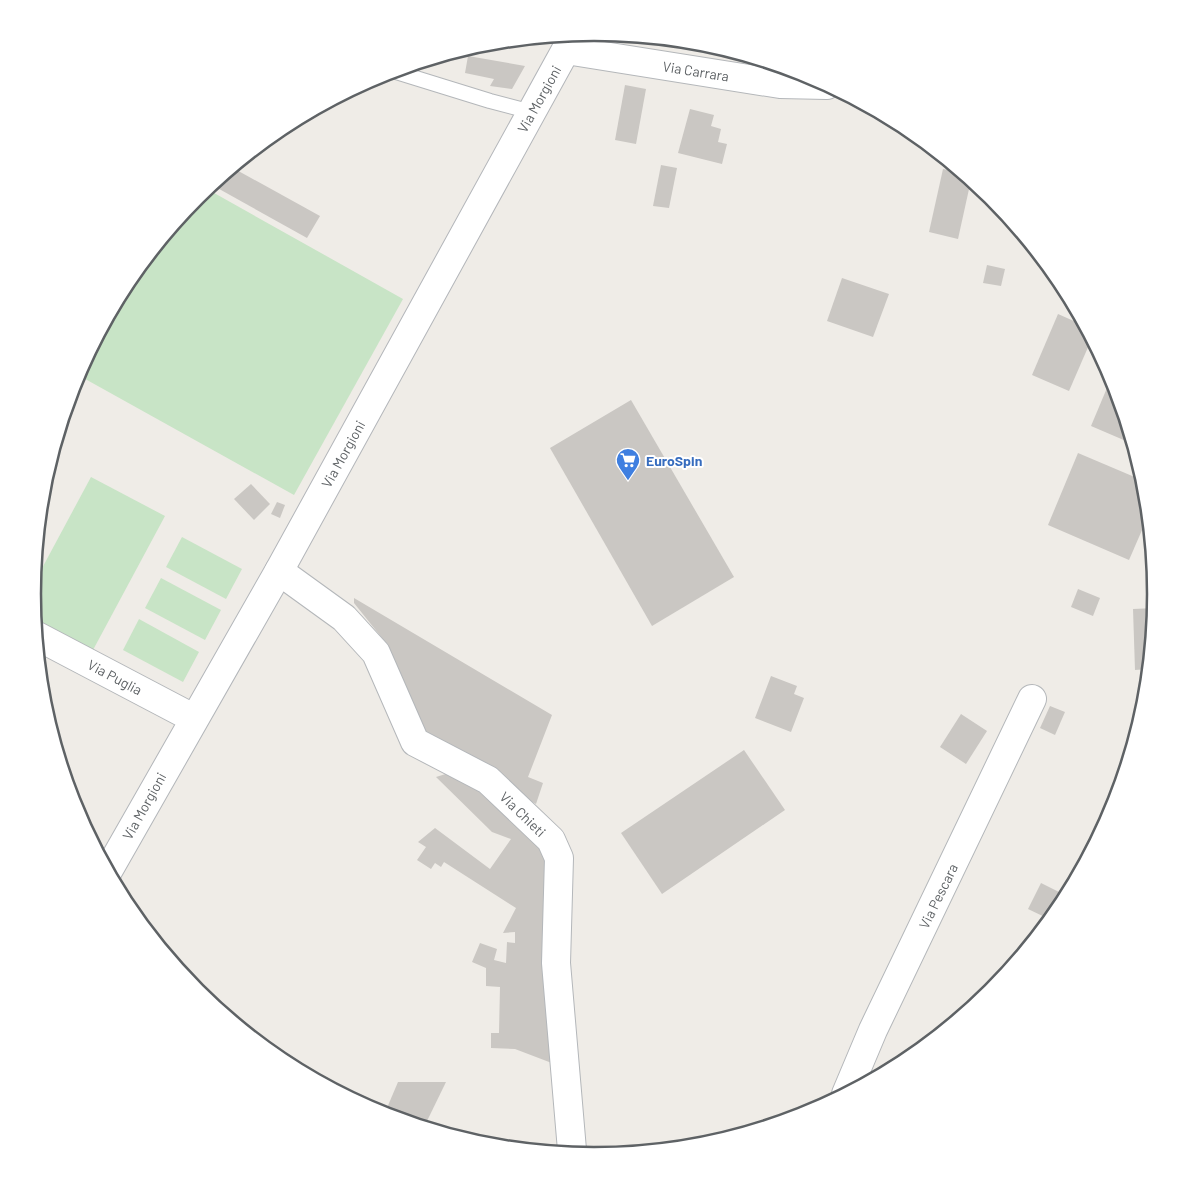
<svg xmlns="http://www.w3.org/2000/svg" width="1189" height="1189" viewBox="0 0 1189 1189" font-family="Barlow,sans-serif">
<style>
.green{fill:#c8e4c6}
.building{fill:#cac7c3}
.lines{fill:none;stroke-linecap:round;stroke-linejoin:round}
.lane-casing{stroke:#b4b7ba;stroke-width:16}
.street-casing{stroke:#b4b7ba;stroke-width:30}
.secondary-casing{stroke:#b3b6ba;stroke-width:30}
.lane{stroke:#fff;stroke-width:14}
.street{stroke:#fff;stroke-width:28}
.secondary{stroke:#fff;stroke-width:28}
.labels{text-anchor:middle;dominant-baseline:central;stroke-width:4;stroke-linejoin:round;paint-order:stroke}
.street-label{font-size:14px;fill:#5e6265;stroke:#fff}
.shop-label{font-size:14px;font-weight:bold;fill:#366cbe;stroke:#fff;text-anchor:start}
.rim{fill:none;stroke:#5e6265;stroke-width:2.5}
</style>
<rect width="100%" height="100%" fill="#efece7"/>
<!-- green -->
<g class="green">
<polygon points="207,189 403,299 294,495 78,375 127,282 197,197"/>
<polygon points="91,477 165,516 93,650 35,619 33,594 33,585"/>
<polygon points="182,537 242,569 226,599 166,567"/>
<polygon points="161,578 221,610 205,640 145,608"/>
<polygon points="139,619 199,652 183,682 123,650"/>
</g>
<!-- building -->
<g class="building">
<polygon points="468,56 525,66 512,89 490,86 494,79 465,73"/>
<polygon points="625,85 646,89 636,144 615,140"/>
<polygon points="690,109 714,115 711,126 721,129 718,142 727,144 722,164 678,153"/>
<polygon points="661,165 677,168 669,208 653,206"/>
<polygon points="233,168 320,216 307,238 212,185"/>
<polygon points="943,169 963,173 971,180 958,239 929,232"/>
<polygon points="987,265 1005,269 1001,286 983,283"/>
<polygon points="842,278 889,294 873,337 827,321"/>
<polygon points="1058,314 1085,326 1092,338 1069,391 1032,375"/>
<polygon points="1112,376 1114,380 1133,444 1091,426"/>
<polygon points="631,400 734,577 652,626 550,448"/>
<polygon points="1078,453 1144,481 1149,514 1129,560 1048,525"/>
<polygon points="251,484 270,504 254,520 234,499"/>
<polygon points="277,502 285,505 280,518 271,514"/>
<polygon points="1078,589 1100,598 1093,616 1071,607"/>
<polygon points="354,598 552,715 528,777 543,783 536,804 510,790 424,730 386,643 354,603"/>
<polygon points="1155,608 1149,669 1135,670 1133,609"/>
<polygon points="771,676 797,686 794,694 804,698 791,732 755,718"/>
<polygon points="1050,706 1065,712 1055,735 1040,728"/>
<polygon points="961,714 987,731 966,764 940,747"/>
<polygon points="744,750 785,810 662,894 621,833"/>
<polygon points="452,772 482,787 548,856 557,1065 515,1049 491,1048 491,1033 499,1033 500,987 486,986 486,968 472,962 480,943 497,949 494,960 506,963 507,942 515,943 515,932 503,933 516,908 444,862 441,867 435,863 431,869 417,860 426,847 418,842 435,828 490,869 511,839 492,832 436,777"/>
<polygon points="1041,883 1067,896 1062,907 1051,920 1028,909"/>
<polygon points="398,1082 446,1082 427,1121 402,1121 384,1115"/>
</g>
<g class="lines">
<!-- lane casing -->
<g class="lane-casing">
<polyline id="lane" points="393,71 490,101 532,112"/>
</g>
<!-- street casing -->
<g class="street-casing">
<g id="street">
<polyline points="566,50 780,84 827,85"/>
<polyline points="279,571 344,618 376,653 415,742 488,780 551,840 559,858 556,963 572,1150 575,1155"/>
<polyline points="37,636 193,718"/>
<polyline points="846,1094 873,1030 1032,699"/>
</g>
</g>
<!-- secondary casing -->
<g class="secondary-casing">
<polyline id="secondary" points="108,871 279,571 574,35"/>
</g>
<!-- lane -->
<use href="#lane" class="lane"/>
<!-- street -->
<use href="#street" class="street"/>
<!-- secondary -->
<use href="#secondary" class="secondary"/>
</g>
<!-- icons -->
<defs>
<g id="supermarket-pin" transform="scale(1.25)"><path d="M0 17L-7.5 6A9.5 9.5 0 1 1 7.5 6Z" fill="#3f7fe0" stroke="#fff"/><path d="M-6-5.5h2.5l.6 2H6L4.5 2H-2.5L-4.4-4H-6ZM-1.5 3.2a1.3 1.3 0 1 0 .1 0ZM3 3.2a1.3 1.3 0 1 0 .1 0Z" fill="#fff"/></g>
</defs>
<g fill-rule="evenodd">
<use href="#supermarket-pin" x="628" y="460"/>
</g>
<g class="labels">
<!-- street labels -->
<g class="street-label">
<text transform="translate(696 71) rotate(9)">Via Carrara</text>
<text transform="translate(539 99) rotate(-61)">Via Morgioni</text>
<text transform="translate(343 454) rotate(-61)">Via Morgioni</text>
<text transform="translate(115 677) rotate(28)">Via Puglia</text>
<text transform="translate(144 806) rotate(-61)">Via Morgioni</text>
<text transform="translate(523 814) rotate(44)">Via Chieti</text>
<text transform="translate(938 896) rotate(-64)">Via Pescara</text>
</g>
<!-- shop labels -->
<g class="shop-label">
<text x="646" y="460">EuroSpin</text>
</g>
</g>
<!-- crop -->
<path d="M0 0H1189V1189H0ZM41 594a553 553 0 1 1 1106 0a553 553 0 1 1-1106 0Z" fill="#fff" fill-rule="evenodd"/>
<path class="rim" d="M41 594a553 553 0 1 1 1106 0a553 553 0 1 1-1106 0Z"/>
</svg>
